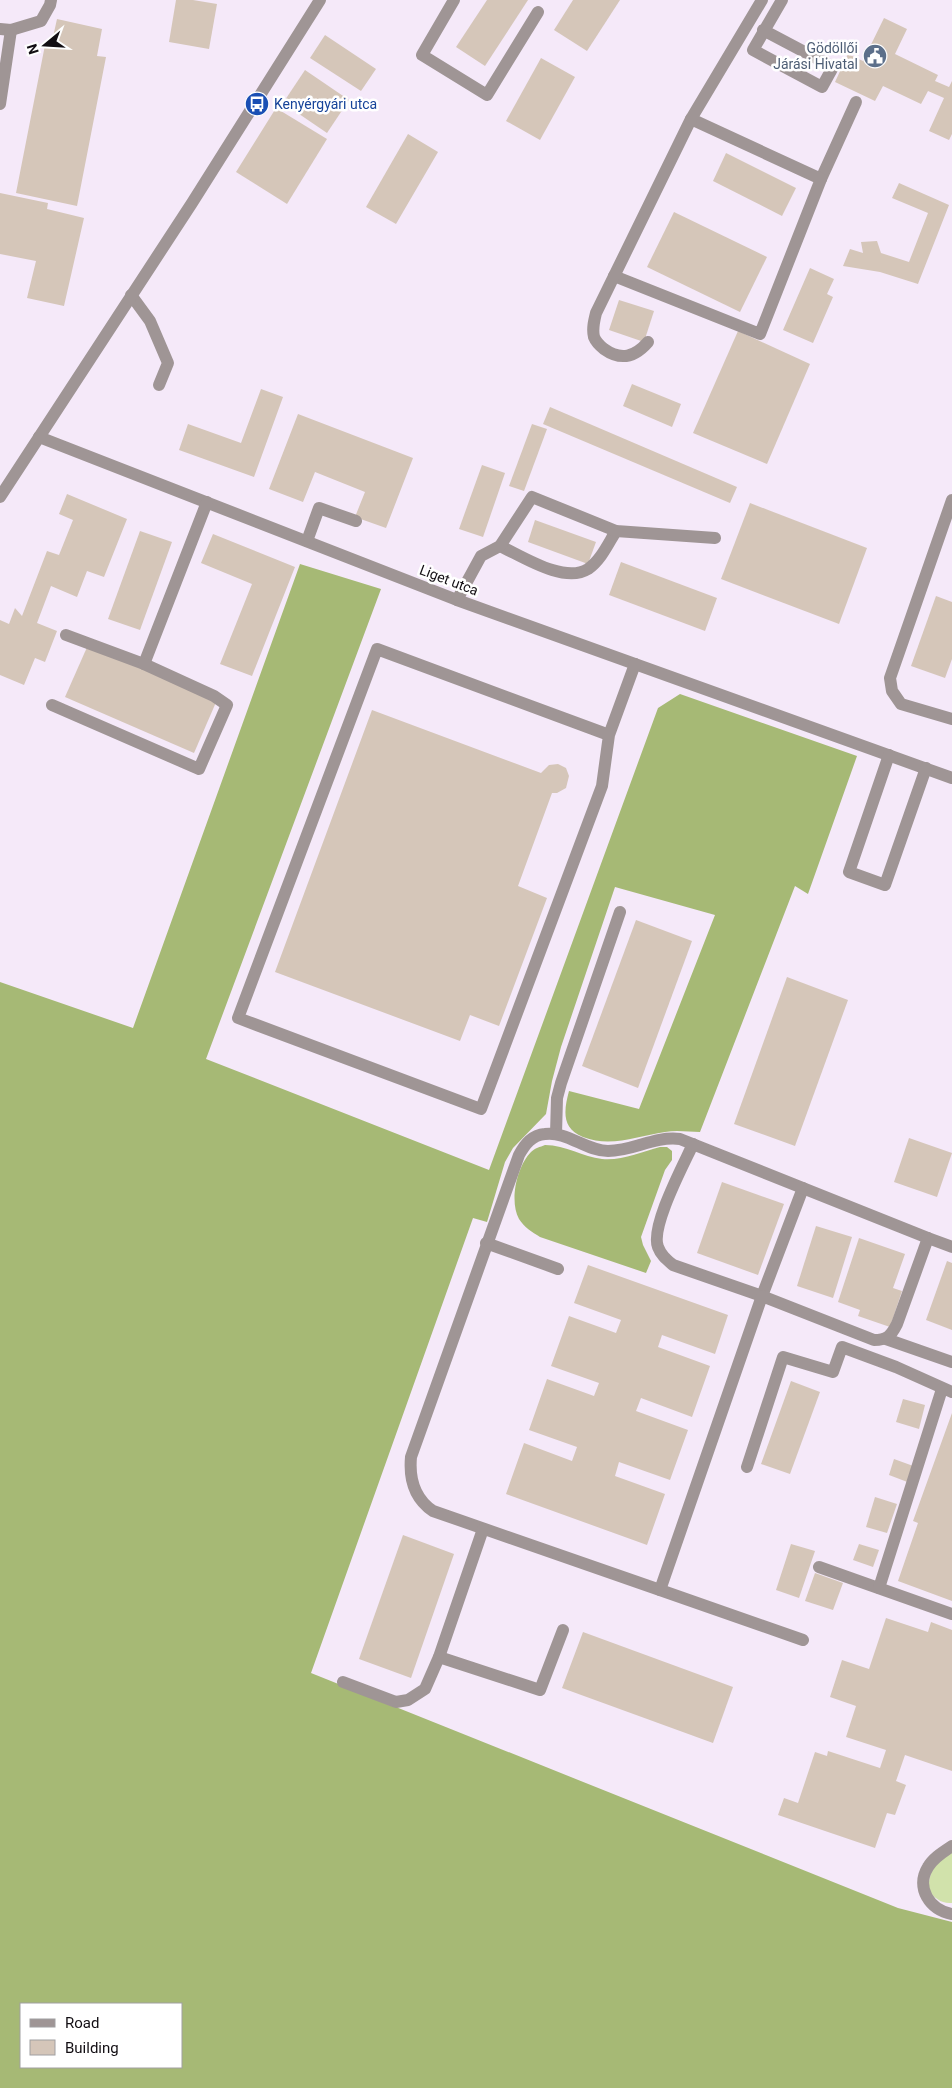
<svg xmlns="http://www.w3.org/2000/svg" width="952" height="2088" viewBox="0 0 952 2088" font-family="Roboto,sans-serif">
<style>
.green{fill:#d1e2ab}
.forest{fill:#a6b975;fill-rule:evenodd}
.building{fill:#d5c6b9}
.lines{fill:none;stroke-linecap:round;stroke-linejoin:round}
.minor{stroke:#9f9595;stroke-width:12}
.labels{text-anchor:middle;dominant-baseline:central;stroke-width:5;stroke-linejoin:round;paint-order:stroke}
.service-label{font-size:14px;fill:#4e5e75;stroke:#fff;text-anchor:end}
.transit-label{font-size:14px;fill:#164399;stroke:#fff;text-anchor:start}
.street-label{font-size:14px;fill:#120e13;stroke:#fff}
</style>
<rect width="100%" height="100%" fill="#f5e9f9"/>
<!-- green -->
<path class="green" d="M952 1852V1903C941 1904 935 1898 928 1890 931 1866 933 1866 952 1852Z"/>
<!-- forest -->
<g class="forest">
<path d="M300 564 381 589 206 1059 489 1170 658 708 680 694 857 756 808 894 795 886 700 1132C689 1132 677 1130 665 1132 637 1136 611 1148 583 1137 561 1128 564 1110 569 1091L639 1109 715 915 615 887 561 1047 552 1081 546 1114 513 1148 505 1162 487 1222 473 1218 311 1673 898 1908 952 1922V2088H0V982L133 1028ZM21 2004H181V2067H21Z"/>
<path d="M545 1145C566 1145 583 1157 602 1159 621 1161 642 1152 660 1147H667L672 1151V1160L665 1170 641 1237 643 1245 651 1261 646 1273 540 1237C532 1232 524 1227 519 1219 509 1201 517 1166 531 1152 535 1148 540 1147 545 1145Z"/>
</g>
<!-- building -->
<g class="building">
<polygon points="176,0 193,0 217,4 209,49 169,42"/>
<polygon points="487,0 528,0 485,66 456,47"/>
<polygon points="573,0 620,0 587,51 554,30"/>
<polygon points="884,18 907,29 895,54 938,75 935,81 949,87 952,81 952,134 949,140 929,131 944,98 928,91 921,104 883,86 875,101 835,82 848,54 863,61"/>
<polygon points="57,19 102,29 97,56 106,57 77,206 16,193 45,45 51,46"/>
<polygon points="325,35 376,69 361,91 310,58"/>
<polygon points="541,58 575,77 540,140 506,121"/>
<polygon points="305,70 349,100 327,133 283,103"/>
<polygon points="276,108 327,139 287,204 236,172"/>
<polygon points="408,134 438,152 396,224 366,207"/>
<polygon points="726,153 796,188 782,216 713,181"/>
<polygon points="899,183 949,205 918,284 880,272 843,266 850,249 863,253 861,242 877,241 881,253 909,262 928,213 892,198"/>
<polygon points="0,193 48,203 47,209 84,218 64,306 27,298 36,261 0,254"/>
<polygon points="674,212 767,257 740,312 647,267"/>
<polygon points="810,268 834,279 827,294 833,297 813,343 783,330"/>
<polygon points="619,300 654,311 644,342 609,330"/>
<polygon points="738,331 810,364 767,464 693,433"/>
<polygon points="632,384 681,404 672,427 623,406"/>
<polygon points="261,389 283,397 254,477 179,450 188,424 241,443"/>
<polygon points="550,407 737,487 730,503 543,424"/>
<polygon points="298,414 413,458 386,528 355,517 365,492 315,472 303,502 269,489"/>
<polygon points="532,424 547,429 524,491 509,486"/>
<polygon points="482,465 505,473 483,537 459,529"/>
<polygon points="67,494 127,519 104,577 87,571 77,597 51,586 37,623 57,631 45,662 35,658 24,685 0,675 0,620 9,624 15,608 22,616 47,551 59,555 73,520 59,514"/>
<polygon points="750,503 867,548 839,624 721,579"/>
<polygon points="535,520 596,542 588,564 528,542"/>
<polygon points="140,531 172,542 140,630 108,619"/>
<polygon points="213,534 295,567 252,676 220,664 252,584 201,563"/>
<polygon points="621,562 717,598 705,631 609,595"/>
<polygon points="936,596 952,602 952,659 945,678 911,666"/>
<polygon points="88,645 217,700 194,753 65,697"/>
<polygon points="372,710 541,773 549,765 558,764 566,768 569,776 566,788 557,793 552,793 518,886 547,898 499,1026 470,1015 460,1041 275,972"/>
<polygon points="636,920 692,941 638,1088 582,1066"/>
<polygon points="787,977 848,1000 795,1146 734,1124"/>
<polygon points="909,1138 952,1153 937,1197 894,1182"/>
<polygon points="722,1182 784,1204 758,1275 697,1253"/>
<polygon points="816,1226 852,1237 833,1298 797,1286"/>
<polygon points="859,1238 905,1254 893,1288 902,1291 890,1327 858,1316 860,1310 838,1302"/>
<polygon points="947,1261 952,1263 952,1330 926,1320"/>
<polygon points="588,1265 728,1315 715,1354 662,1335 658,1347 710,1366 692,1417 641,1398 636,1411 688,1430 670,1480 619,1462 615,1476 665,1494 647,1545 506,1494 524,1443 572,1461 577,1447 529,1430 547,1379 594,1396 599,1383 551,1366 569,1316 616,1333 621,1320 574,1303"/>
<polygon points="791,1381 820,1392 790,1474 761,1464"/>
<polygon points="903,1399 925,1405 919,1429 896,1422"/>
<polygon points="952,1413 952,1601 898,1581 918,1523 913,1521"/>
<polygon points="894,1459 916,1467 910,1483 889,1475"/>
<polygon points="875,1497 897,1504 887,1533 866,1527"/>
<polygon points="403,1535 454,1554 411,1678 359,1659"/>
<polygon points="791,1544 815,1551 799,1598 776,1590"/>
<polygon points="859,1544 879,1550 873,1567 853,1560"/>
<polygon points="815,1573 843,1583 833,1610 805,1601"/>
<polygon points="886,1618 928,1632 931,1622 952,1630 952,1771 905,1755 896,1781 906,1785 895,1815 887,1813 875,1848 778,1815 784,1798 798,1803 815,1752 827,1756 828,1751 880,1768 886,1750 846,1737 856,1706 830,1697 842,1660 869,1669"/>
<polygon points="583,1632 733,1687 713,1743 562,1688"/>
</g>
<g class="lines">
<!-- minor -->
<g class="minor">
<polyline points="454,0 422,55 487,95 538,12"/>
<polyline points="0,29 11,30 41,21 50,5 51,0"/>
<polyline points="763,30 833,67 822,87 753,50 782,0"/>
<polyline points="0,104 11,30"/>
<polyline points="821,179 856,102"/>
<polyline points="614,276 760,334 821,179 691,119"/>
<polyline points="131,295 150,321 168,363 159,385"/>
<path d="M648 342C635 357 621 361 604 349 599 345 596 342 594 337 592 329 594 321 596 313L691 119 762 0"/>
<polyline points="39,437 457,600 952,778"/>
<polyline points="0,497 192,203 320,0"/>
<polyline points="952,500 890,678 892,691 901,704 952,719"/>
<polyline points="307,541 319,508 356,521"/>
<path d="M500 546C522 556 564 584 588 569 601 560 608 544 616 531"/>
<polyline points="457,600 481,556 500,546 532,497 616,531 715,538"/>
<polyline points="66,635 144,664 207,502"/>
<polyline points="52,705 199,769 227,705 214,696 144,664"/>
<polyline points="609,735 377,649 238,1018 481,1109 602,786 609,735 635,664"/>
<polyline points="889,755 849,872 885,885 926,768"/>
<polyline points="556,1134 557,1098 561,1083 620,912"/>
<path d="M693 1144C684 1164 650 1227 658 1247 661 1255 666 1259 673 1265L762 1296 803 1188"/>
<polyline points="486,1243 558,1269"/>
<polyline points="886,1339 952,1362"/>
<polyline points="747,1467 783,1357 833,1372 842,1347 896,1367 952,1392"/>
<polyline points="819,1567 952,1614"/>
<polyline points="879,1588 942,1389"/>
<path d="M660 1590 433 1511C414 1498 409 1479 411 1457L519 1155C525 1144 532 1135 545 1134 567 1131 586 1151 608 1151 634 1151 653 1136 680 1139L928 1238"/>
<path d="M803 1640 660 1590 762 1296 874 1340C887 1340 891 1336 897 1324L928 1238 952 1247"/>
<polyline points="439,1657 540,1690 563,1630"/>
<polyline points="343,1682 396,1702 408,1700 425,1689 439,1657 483,1529"/>
<path d="M952 1846C943 1852 933 1858 928 1867 915 1888 930 1910 952 1914"/>
</g>
</g>
<!-- icons -->
<defs>
<g id="civic-disc" transform="scale(1.25)"><circle r="9.5" fill="#5c6f8a" stroke="#fff"/><path d="M-.6-6.5H3V-4.5H.6V-3L4-1V1h2V6H-6V1h2V-1L-.6-3ZM-1.2 2.5V6h2.4V2.5Z" fill="#fff"/></g>
<g id="bus-disc" transform="scale(1.25)"><circle r="9.5" fill="#1a4fb4" stroke="#fff"/><path d="M-5-6H5V4H4V6H2V4H-2V6H-4V4H-5ZM-3.5-4V0h7V-4ZM-3.5 1.2v1.5H-2V1.2ZM2 1.2v1.5H3.5V1.2Z" fill="#fff"/></g>
</defs>
<g fill-rule="evenodd">
<use href="#civic-disc" x="875" y="56"/>
<use href="#bus-disc" x="257" y="104"/>
</g>
<g class="labels">
<!-- service labels -->
<g class="service-label">
<text x="858" y="48">Gödöllői<tspan x="858" dy="16">Járási Hivatal</tspan></text>
</g>
<!-- transit labels -->
<g class="transit-label">
<text x="274" y="104">Kenyérgyári utca</text>
</g>
<!-- street labels -->
<g class="street-label">
<text transform="translate(449 580) rotate(21)">Liget utca</text>
</g>
</g>
<!-- legend -->
<rect x="20" y="2003" width="162" height="65" fill="#ffffff" stroke="#a09fa1"/>
<rect x="30" y="2019" width="25" height="8" fill="#9f9595" stroke="#a09fa1"/>
<text x="65" y="2028" font-size="15" fill="#120e13">Road</text>
<rect x="30" y="2040" width="25" height="15" fill="#d5c6b9" stroke="#a09fa1"/>
<text x="65" y="2053" font-size="15" fill="#120e13">Building</text>
<!-- north arrow -->
<g transform="translate(45 45) rotate(252)" stroke="#ffffff" stroke-width="4" paint-order="stroke">
<path d="M0-4L9 19L0 12L-9 19Z" fill="#120e13"/>
<text y="-8" font-size="14" font-weight="bold" text-anchor="middle" fill="#120e13">N</text>
</g>
</svg>
